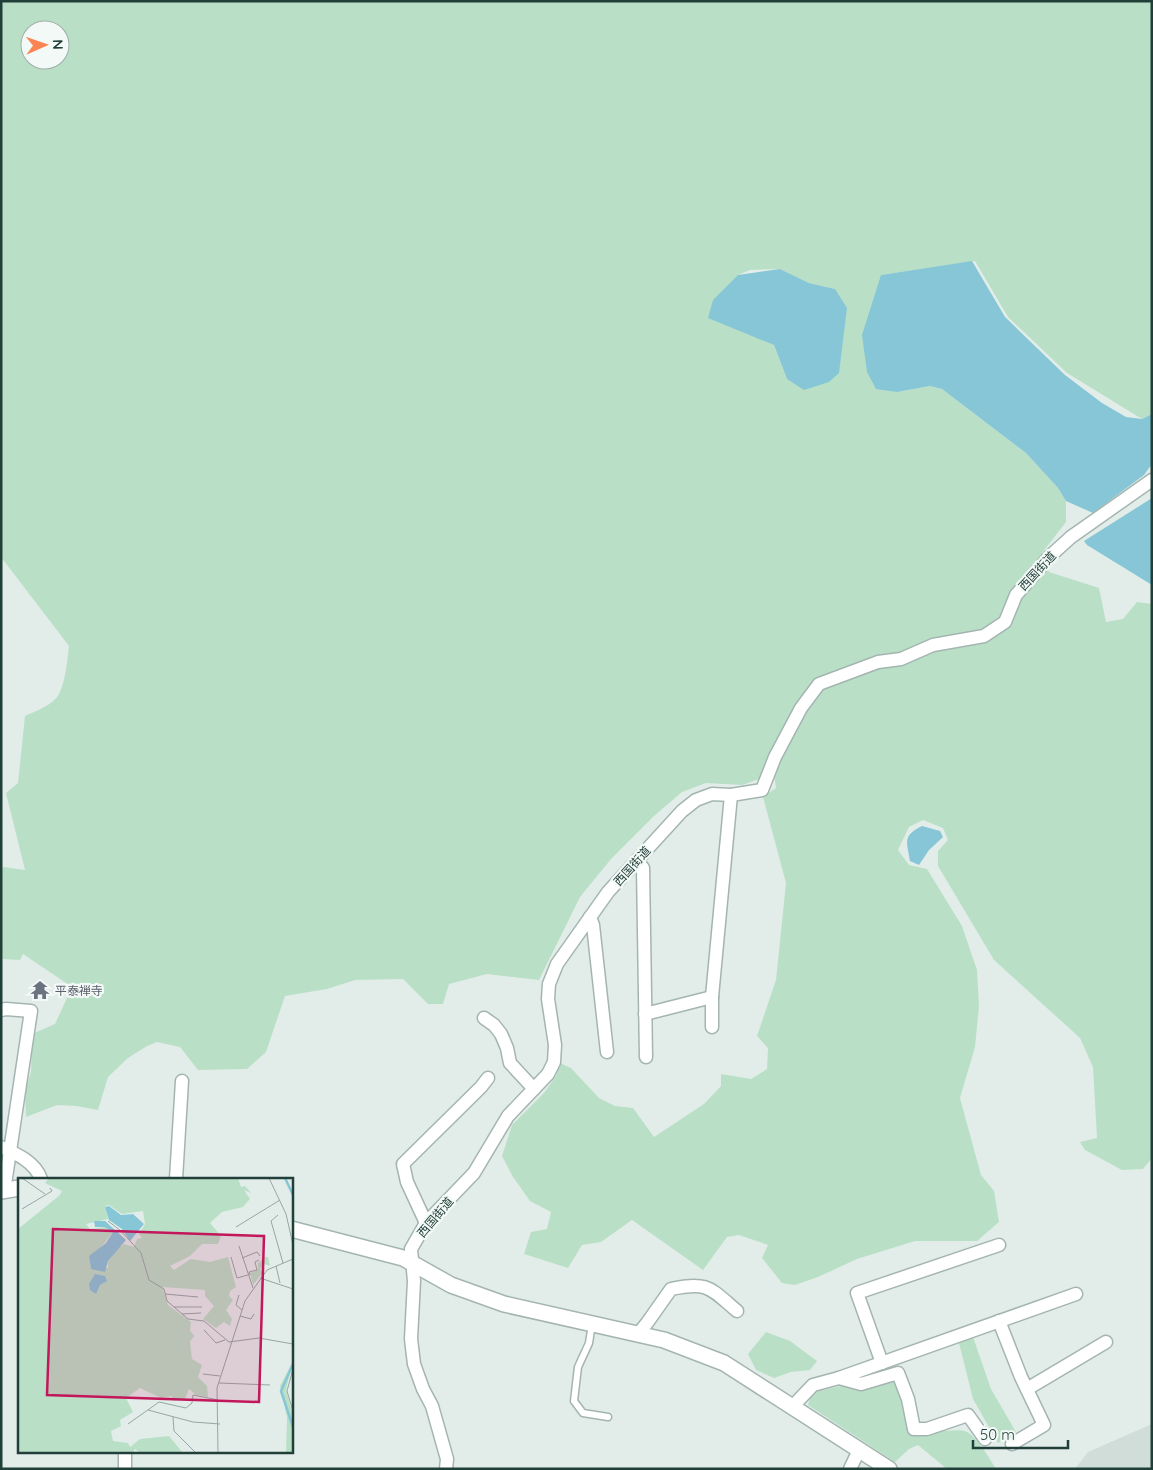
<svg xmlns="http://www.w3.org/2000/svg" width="1153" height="1470" viewBox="0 0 1153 1470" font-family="Quicksand,'Noto Sans JP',sans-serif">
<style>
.built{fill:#d0ddd8}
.green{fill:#b9e0c6;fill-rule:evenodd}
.water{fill:#86c6d6}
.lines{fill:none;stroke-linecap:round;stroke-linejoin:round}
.service-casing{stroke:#a4b5b1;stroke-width:9}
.minor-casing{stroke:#a4b5b1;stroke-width:15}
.tertiary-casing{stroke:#a4b5b1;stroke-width:18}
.service{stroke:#fff;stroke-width:6}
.minor{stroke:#fff;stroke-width:12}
.tertiary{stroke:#fff;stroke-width:15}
.labels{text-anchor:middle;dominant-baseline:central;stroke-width:4.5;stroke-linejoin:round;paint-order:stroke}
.street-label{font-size:12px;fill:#213f39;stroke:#f3f9f6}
.worship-label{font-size:12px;fill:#5b616d;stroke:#f3f9f6;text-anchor:start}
.inset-river{fill:none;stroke:#86c6d6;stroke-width:2.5}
.inset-road{fill:none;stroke:#95a7a3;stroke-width:1}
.view{fill:#c2185b;fill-opacity:0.15;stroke:#c2185b;stroke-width:2.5}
.inset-edge{fill:none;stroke:#213f39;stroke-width:2.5}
</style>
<rect width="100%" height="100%" fill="#e2ede9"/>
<!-- built -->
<polygon class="built" points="1152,1424 1152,1469 1075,1469 1088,1452"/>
<!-- green -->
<g class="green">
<path d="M1 1H1152V414L1142 419 1067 373 1008 317 975 261 881 275 897 392 930 386 942 389 1026 453 1058 488 1066 501V522L1042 553 1049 572 1099 588 1106 622 1123 619 1137 602 1152 604V1158L1143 1169 1122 1170 1085 1150 1080 1142 1097 1138 1093 1067 1080 1038 994 960 938 866V851L948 840 943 828 923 820 909 827 898 850 909 865 927 869 962 926 977 970 979 1006 975 1047 960 1098 981 1175 994 1191 999 1222 977 1241H915L857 1259 818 1277 795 1285 782 1283 762 1258 768 1245 739 1235 727 1237 703 1270 632 1220 601 1242 582 1245 568 1268 524 1254 531 1232 547 1229 551 1212 530 1201 513 1177 502 1156 512 1125 544 1093 556 1076 560 1063 571 1068 599 1098 615 1106 633 1108 654 1137 704 1104 721 1086V1074L751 1079 767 1069 768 1048 757 1036 776 980 786 883 763 797 776 788 774 774 742 785 706 783 682 792 654 816 611 859 580 897 539 980 487 974 449 984 443 1004H428L403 979 355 980 327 989 285 996 266 1052 247 1069 198 1070 180 1047 157 1042 147 1046 128 1058 108 1077 98 1110 76 1106 57 1105 26 1117 25 1092 31 1072 32 1034 55 1024 72 987 23 954 20 960 3 959 1 948V869L4 867 25 870 6 793 18 783 25 716C36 711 53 705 59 694 66 680 67 661 69 646L1 557ZM30 30H60V60H30ZM780 269 809 283 835 289 787 379 774 345 738 275 750 270Z"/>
<polygon points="766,1332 790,1341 817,1361 810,1370 791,1372 774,1378 756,1370 748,1354"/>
<polygon points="973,1337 991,1389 1016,1432 998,1443 973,1399 959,1343"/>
<path d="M896 1379 907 1417 909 1435C923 1435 958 1427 967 1432 977 1437 990 1459 996 1469H947L918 1445 909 1449 895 1462 808 1405 811 1393 845 1385Z"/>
</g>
<!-- water -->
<g class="water">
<polygon points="972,261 1005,317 1065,375 1102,403 1126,417 1142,419 1152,414 1152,464 1144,475 1093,513 1066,501 1058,488 1026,453 942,389 930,386 897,392 876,389 867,372 862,335 881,275"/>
<polygon points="780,269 809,283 835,289 847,308 839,373 829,382 804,390 787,379 774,345 708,318 713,300 738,275"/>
<polygon points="1152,498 1152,585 1087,545 1084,541"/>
<path d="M922 826 940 831 943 837 929 850 919 865 910 861C907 841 902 836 922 826Z"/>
</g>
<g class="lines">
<!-- service casing -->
<g class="service-casing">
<polyline id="service" points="592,1324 589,1343 578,1367 574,1401 583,1413 608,1417"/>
</g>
<!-- minor casing -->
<g class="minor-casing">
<g id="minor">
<polyline points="637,860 643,868 646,1057"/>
<polyline points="590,917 593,925 607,1052"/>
<polyline points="1,1010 6,1009 31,1011 4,1191"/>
<polyline points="645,1014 712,997"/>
<polyline points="484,1018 494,1025 501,1034 507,1048 510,1063 534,1089"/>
<polyline points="712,1027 712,997 731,795"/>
<path d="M1 1147C17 1154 35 1162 41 1179"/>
<polyline points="176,1179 182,1081"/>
<polyline points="426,1223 407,1182 403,1164 481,1087 488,1078"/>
<polyline points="999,1321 1021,1377 1044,1425 1012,1444"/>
<path d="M638 1334 647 1323 671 1289C708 1281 710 1288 737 1311"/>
<polyline points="882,1363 857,1293 999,1245"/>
<polyline points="839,1378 861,1384 898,1373 908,1399 914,1429 927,1429 968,1415 985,1439"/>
<polyline points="1027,1389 1106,1342"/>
<polyline points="792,1407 813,1385 839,1378 1076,1294"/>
<polyline points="125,1469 125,1451"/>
<polyline points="446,1469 447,1459 432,1406 423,1389 414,1364 411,1339 414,1281 411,1249 426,1223 474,1173 508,1116 548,1074 554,1062 555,1045 548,999 549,984 557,964 608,892 682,811 696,800 712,794 731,795 762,790 775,757 801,708 819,684 878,662 901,659 933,645 984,636 1005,622 1016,595 1049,557 1071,537 1152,480"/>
<polyline points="850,1469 859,1450"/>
</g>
</g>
<!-- tertiary casing -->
<g class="tertiary-casing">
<g id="tertiary">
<polyline points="1,1191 19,1188"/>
<polyline points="291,1229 403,1258 451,1285 504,1304 664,1340 724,1363 889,1469"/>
</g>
</g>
<!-- service -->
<use href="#service" class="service"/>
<!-- minor -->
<use href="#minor" class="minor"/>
<!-- tertiary -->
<use href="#tertiary" class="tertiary"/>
</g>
<!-- icons -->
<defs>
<g id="temple-bare" transform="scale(1.5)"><path d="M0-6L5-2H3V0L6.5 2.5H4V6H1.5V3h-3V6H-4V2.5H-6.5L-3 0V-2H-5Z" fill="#6b7280" stroke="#f3f9f6" stroke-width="2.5" paint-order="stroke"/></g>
</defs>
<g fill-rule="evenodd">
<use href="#temple-bare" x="40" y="990"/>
</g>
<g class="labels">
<!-- street labels -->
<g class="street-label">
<text transform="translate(1037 571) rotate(-47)">西国街道</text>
<text transform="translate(632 866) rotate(-48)">西国街道</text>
<text transform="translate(435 1217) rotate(-50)">西国街道</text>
</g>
<!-- worship labels -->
<g class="worship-label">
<text x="55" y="990">平泰禅寺</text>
</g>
</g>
<!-- overview -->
<g transform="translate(18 1178)">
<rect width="275" height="275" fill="#e2ede9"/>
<path d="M31 0H220L223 9 227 8 233 15 226 12 232 21 225 29 204 34 192 45 203 58 200 66H184L172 78 152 88 156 92 173 81 192 84 210 79 218 109 212 113 211 118 215 122 208 132 214 141 212 148 206 144 198 150 185 141 196 128 187 118V112L144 109 150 127 173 144 172 152 176 158 172 164 174 181 184 187 180 199 189 208 190 219 178 217 171 211 167 221 155 223 154 218 143 220 122 210 108 220 115 234 102 242 103 248 93 253 95 263 110 265 112 269 122 261 151 258 165 275H122L117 271 115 275H0V51L42 17 44 13 27 5ZM91 27 104 36 125 33 127 46 121 56 124 60 119 61 116 69 106 66 99 71 90 83V90L73 91 71 78 80 73 95 54 86 49 72 51 68 46 90 41 87 28ZM247 79H250L252 88 246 86 242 91 244 95 235 107 232 95 240 91V85ZM275 183 268 212 275 237V275H268L269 239 262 208Z" fill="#b9e0c6" fill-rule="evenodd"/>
<path d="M91 28 103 37 115 36 126 46 112 63 104 51 91 42 87 29ZM76 43H87L108 62 90 83 87 94 73 91 71 78 88 65 95 54 86 49H77ZM77 96 87 98 89 103 82 107 78 116 72 112 71 106Z" fill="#86c6d6"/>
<path class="inset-river" d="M267 0 275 17M275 186 263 213 275 249"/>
<path class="inset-road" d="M4 0 27 16M251 0 268 36 275 67M4 31 34 13 32 10M260 37 253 43 265 85M90 43 103 53 123 75 131 102 146 111 149 123 170 141 186 143 211 164 241 160 275 166M218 49 262 22M221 68 235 110M213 79 219 100 230 97M224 80 239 74 242 78M258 88 262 105M232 97 231 94 239 92 237 84 241 82M242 100 275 111M147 116 180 119M221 117 218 127 224 132M156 129H184M164 136 183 135M222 138 233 141 236 136M186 152 198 165 207 162M275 191 269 213 275 233M185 196 202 198M201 205 252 207M130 232 175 244 202 246M155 239 156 253 178 275M110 246 141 224 168 230 174 225 175 217 200 222M200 275 199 210 227 123 249 92 275 81"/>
<path class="view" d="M35 51 246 58 241 224 29 217Z"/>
<rect width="275" height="275" class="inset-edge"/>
</g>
<!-- border -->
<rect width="1153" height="1470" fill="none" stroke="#213f39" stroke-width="5"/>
<!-- north arrow -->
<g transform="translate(45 45) rotate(88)"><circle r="24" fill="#f3f9f6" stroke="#9fafaa"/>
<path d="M0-4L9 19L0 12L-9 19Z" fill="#fb8452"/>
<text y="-8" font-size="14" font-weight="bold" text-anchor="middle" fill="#213f39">N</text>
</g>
<!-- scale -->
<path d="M973 1440v8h95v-8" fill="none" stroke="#213f39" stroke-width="2.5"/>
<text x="980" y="1440" font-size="15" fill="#213f39" stroke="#f3f9f6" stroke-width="4" paint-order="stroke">50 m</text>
</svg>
